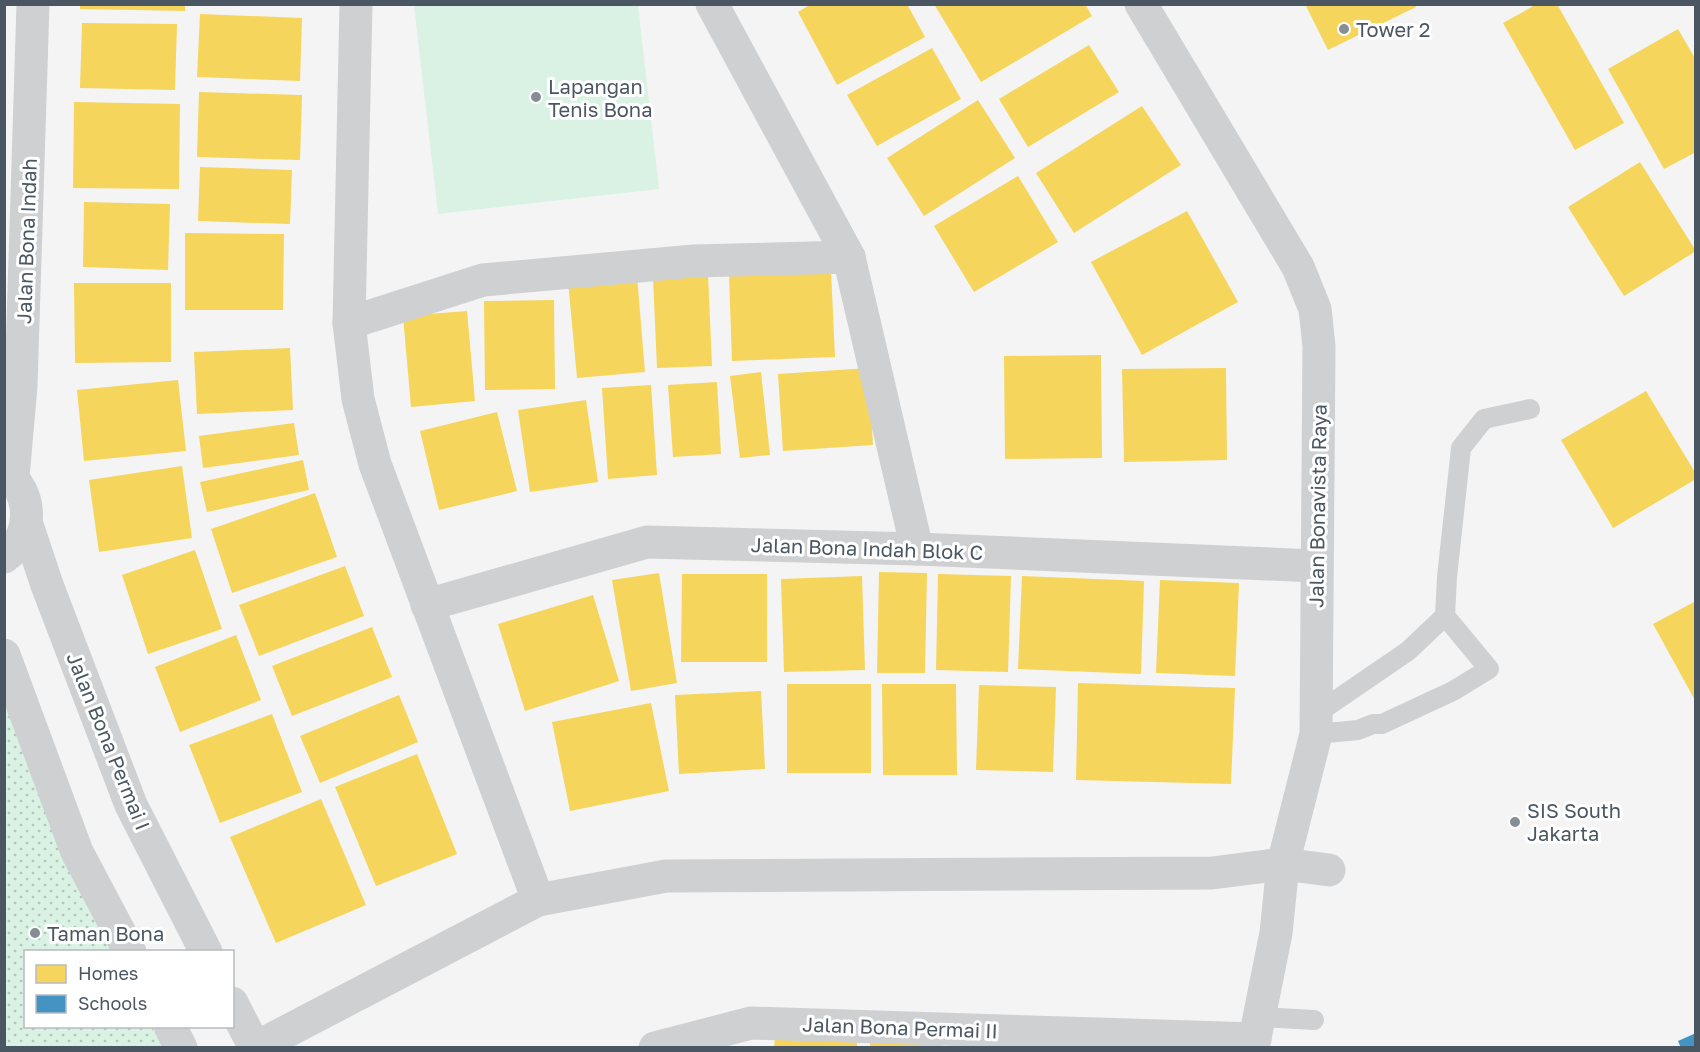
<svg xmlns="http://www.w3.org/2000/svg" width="1700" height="1052" viewBox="0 0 1700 1052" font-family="'Golos Text',sans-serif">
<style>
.grass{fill:#d9f2e3}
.park{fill:url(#park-dots)}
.homes{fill:#f6d55c}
.schools{fill:#4393c3}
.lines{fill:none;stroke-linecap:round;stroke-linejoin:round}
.lane{stroke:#ced0d2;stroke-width:20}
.street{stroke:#ced0d2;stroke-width:33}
.poi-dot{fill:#868d94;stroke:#fff;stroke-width:2}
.labels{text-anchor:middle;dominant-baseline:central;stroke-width:6;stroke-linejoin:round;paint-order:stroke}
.poi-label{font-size:20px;fill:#4a5661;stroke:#fff;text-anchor:start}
.street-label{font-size:20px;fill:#4a5661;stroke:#fff}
</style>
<defs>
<pattern id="park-dots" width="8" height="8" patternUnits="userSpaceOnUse" patternTransform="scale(1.5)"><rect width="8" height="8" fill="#d9f2e3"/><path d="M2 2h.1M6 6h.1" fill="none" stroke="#b2c7bb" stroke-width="1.8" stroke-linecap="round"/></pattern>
</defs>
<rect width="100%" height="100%" fill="#f4f4f4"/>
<!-- grass -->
<polygon class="grass" points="414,5 638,5 659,189 438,214"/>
<!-- park -->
<polygon class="park" points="4,701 112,951 26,952 26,1026 152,1027 163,1047 5,1047"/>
<!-- homes -->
<g class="homes">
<polygon points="80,4 185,4 185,11 80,9"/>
<polygon points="811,4 907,4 925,37 837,85 798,12"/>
<polygon points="934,4 1085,4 1092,16 981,82"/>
<polygon points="1305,4 1415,4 1416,7 1328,50"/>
<polygon points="1537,4 1557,4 1624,123 1575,150 1503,23"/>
<polygon points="200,14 302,18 300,81 197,77"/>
<polygon points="82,23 177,24 175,90 80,88"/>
<polygon points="1678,29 1696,60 1696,152 1664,169 1608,69"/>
<polygon points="1089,45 1119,92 1028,147 999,99"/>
<polygon points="932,48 961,99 877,146 847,95"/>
<polygon points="199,92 302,95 300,160 197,157"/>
<polygon points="978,100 1015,158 924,216 887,158"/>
<polygon points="74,102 180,104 179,189 73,188"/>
<polygon points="1142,106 1181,165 1074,233 1036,173"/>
<polygon points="1640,162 1696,251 1624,296 1568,207"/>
<polygon points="200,167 292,170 290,224 198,221"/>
<polygon points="1018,176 1058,242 974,292 934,226"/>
<polygon points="84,202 170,204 168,270 83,267"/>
<polygon points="1187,211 1238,302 1142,355 1091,262"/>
<polygon points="185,233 284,234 283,310 185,310"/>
<polygon points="831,271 835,357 732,361 729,275"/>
<polygon points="708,275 712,366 657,368 653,278"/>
<polygon points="637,276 645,372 577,378 568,281"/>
<polygon points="74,283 171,283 171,362 75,363"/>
<polygon points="554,300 555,389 485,390 484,301"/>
<polygon points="467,311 475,401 411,407 403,316"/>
<polygon points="290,348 293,410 197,414 194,352"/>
<polygon points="1101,355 1102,458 1005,459 1004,356"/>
<polygon points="868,368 873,445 783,451 778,374"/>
<polygon points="1226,368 1227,460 1124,462 1122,369"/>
<polygon points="761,372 770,455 740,458 730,376"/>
<polygon points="178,380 186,451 84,461 77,390"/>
<polygon points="717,382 721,454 673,457 668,385"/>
<polygon points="651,385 657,475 608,479 602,388"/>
<polygon points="1646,391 1696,474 1696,479 1613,528 1561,440"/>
<polygon points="586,400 598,482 530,492 518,410"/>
<polygon points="497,412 517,491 439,510 420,431"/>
<polygon points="294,423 299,455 203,468 199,436"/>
<polygon points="303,460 309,490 207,512 200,482"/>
<polygon points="182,466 192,538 99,552 89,480"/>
<polygon points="315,493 337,557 232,593 211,529"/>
<polygon points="195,550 222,629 148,654 122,575"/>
<polygon points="345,566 364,616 259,656 239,605"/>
<polygon points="879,572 927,573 925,673 877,673"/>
<polygon points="659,573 677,683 631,691 612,580"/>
<polygon points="682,574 767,574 767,662 681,662"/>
<polygon points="938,574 1011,576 1008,672 936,670"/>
<polygon points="862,576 865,670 784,672 781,579"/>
<polygon points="1022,576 1144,581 1141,674 1018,669"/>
<polygon points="1160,580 1239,583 1235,676 1156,673"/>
<polygon points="593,595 619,681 525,711 498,624"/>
<polygon points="1696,601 1696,702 1653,624"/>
<polygon points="372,627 392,677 292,716 272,666"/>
<polygon points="236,635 261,700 180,732 155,667"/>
<polygon points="1078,683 1235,688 1231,784 1076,780"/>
<rect x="787" y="684" width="84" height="89"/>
<polygon points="882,684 956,684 957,775 883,775"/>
<polygon points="979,685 1056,687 1053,772 976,770"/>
<polygon points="761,691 765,769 679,774 675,695"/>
<polygon points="399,695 418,742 320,783 300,736"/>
<polygon points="651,703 669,791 570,811 552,722"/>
<polygon points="272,714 302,792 220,823 189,745"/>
<polygon points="417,754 457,854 376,886 335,787"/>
<polygon points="321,799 366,905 276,943 230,837"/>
<polygon points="775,1036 857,1038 857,1048 774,1048"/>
<polygon points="870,1039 943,1040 943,1048 870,1048"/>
</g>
<!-- schools -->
<polygon class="schools" points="1696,1033 1696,1048 1681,1048 1678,1041"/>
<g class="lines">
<!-- lane -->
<g class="lane">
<polyline points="1316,714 1408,651 1445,616"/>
<polyline points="1316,734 1358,730 1373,724 1382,724 1453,691 1489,669 1445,616 1447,577 1461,448 1484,419 1530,409"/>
<polyline points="1259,1017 1314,1020"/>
</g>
<!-- street -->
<g class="street">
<polyline points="356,4 349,323 358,399 375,464 538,900"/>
<polyline points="712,4 849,257 917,549"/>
<polyline points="1141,4 1298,267 1315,309 1319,346 1316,734 1283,864 1276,933 1253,1048"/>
<polyline points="349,323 483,280 694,261 849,257"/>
<path d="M4 471C33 492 35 536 4 557"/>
<polyline points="13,477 21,386 33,4"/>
<polyline points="27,525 47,585 131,805 206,952"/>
<polyline points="427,605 647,542 917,549 1316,566"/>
<polyline points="4,655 77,852 130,952"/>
<polyline points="232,1003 255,1048"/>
<polyline points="170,1026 181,1048"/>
<polyline points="255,1048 538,900 666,876 1212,873 1283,864 1329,870"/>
<polyline points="655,1048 751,1023 1255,1039"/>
</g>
</g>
<!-- markers -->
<g class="poi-dot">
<circle cx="1344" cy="29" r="6"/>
<circle cx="536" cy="97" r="6"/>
<circle cx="1515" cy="822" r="6"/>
<circle cx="35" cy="933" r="6"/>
</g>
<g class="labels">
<!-- poi labels -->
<g class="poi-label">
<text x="1356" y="29">Tower 2</text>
<text x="548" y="86">Lapangan<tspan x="548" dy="23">Tenis Bona</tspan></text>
<text x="1527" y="810">SIS South<tspan x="1527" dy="23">Jakarta</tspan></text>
<text x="47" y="933">Taman Bona</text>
</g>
<!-- street labels -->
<g class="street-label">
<text transform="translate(26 241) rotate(-88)">Jalan Bona Indah</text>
<text transform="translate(1317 506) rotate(-89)">Jalan Bonavista Raya</text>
<text transform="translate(867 548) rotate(2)">Jalan Bona Indah Blok C</text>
<text transform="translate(109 741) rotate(68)">Jalan Bona Permai I</text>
<text transform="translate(900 1027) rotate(2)">Jalan Bona Permai II</text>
</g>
</g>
<!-- border -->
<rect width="1700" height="1052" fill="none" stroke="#4a5661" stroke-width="12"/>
<!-- legend -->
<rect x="24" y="950" width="210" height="78" fill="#ffffff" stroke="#b7bbc0" stroke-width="1.5"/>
<rect x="36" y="965" width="30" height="18" fill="#f6d55c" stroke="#b7bbc0" stroke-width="1.5"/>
<text x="78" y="980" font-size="18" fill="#4a5661">Homes</text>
<rect x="36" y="995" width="30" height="18" fill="#4393c3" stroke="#b7bbc0" stroke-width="1.5"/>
<text x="78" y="1010" font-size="18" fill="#4a5661">Schools</text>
</svg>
